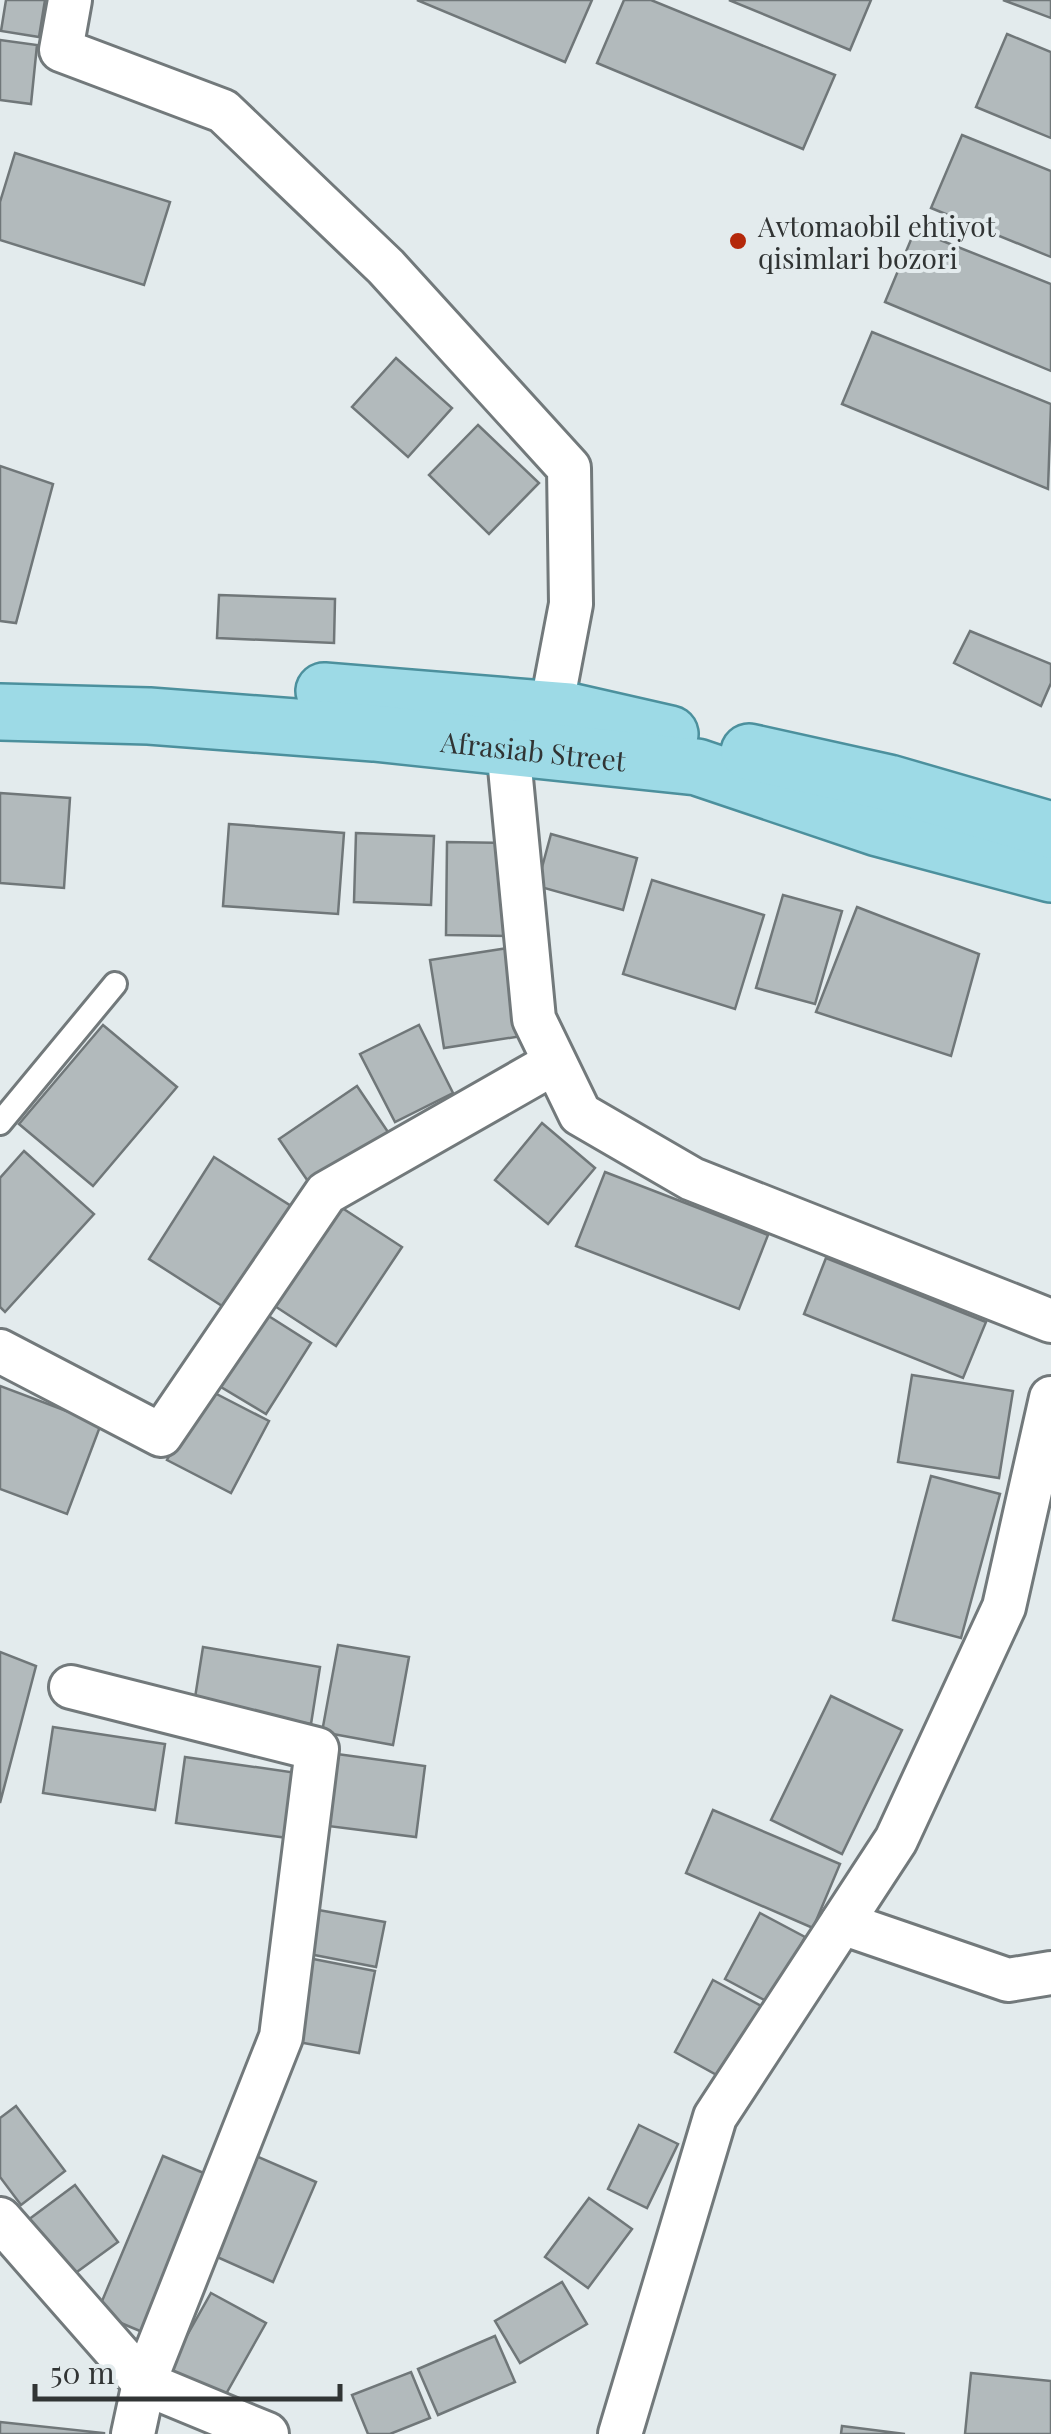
<svg xmlns="http://www.w3.org/2000/svg" width="1051" height="2434" viewBox="0 0 1051 2434" font-family="'Playfair Display',serif">
<style>
.building{fill:#b2babc;stroke:#707779;stroke-width:2.5}
.lines{fill:none;stroke-linecap:round;stroke-linejoin:round}
.lane-casing{stroke:#72797b;stroke-width:28}
.street-casing{stroke:#72797b;stroke-width:48}
.primary-casing{stroke:#4c909d;stroke-width:60}
.lane{stroke:#fff;stroke-width:22}
.street{stroke:#fff;stroke-width:42}
.primary{stroke:#9ddae6;stroke-width:55}
.poi-dot{fill:#b4280a;stroke:#e3ebed;stroke-width:4}
.labels{text-anchor:middle;dominant-baseline:central;stroke-width:8;stroke-linejoin:round;paint-order:stroke}
.poi-label{font-size:28px;fill:#313434;stroke:#e3ebed;text-anchor:start}
.street-label{font-size:28px;fill:#313434;stroke:#e3ebed}
</style>
<rect width="100%" height="100%" fill="#e3ebed"/>
<!-- building -->
<g class="building">
<polygon points="6,0 45,0 39,37 1,31"/>
<polygon points="417,0 592,0 565,62"/>
<polygon points="624,0 651,0 835,75 803,149 597,63"/>
<polygon points="729,0 871,0 850,50"/>
<polygon points="1003,0 1051,0 1051,18"/>
<polygon points="1007,34 1051,52 1051,138 976,107"/>
<polygon points="0,40 37,45 31,104 0,100"/>
<polygon points="962,135 1051,171 1051,257 931,208"/>
<polygon points="15,153 170,202 144,285 0,240 0,202"/>
<polygon points="915,230 1051,284 1051,371 885,302"/>
<polygon points="872,332 1051,404 1048,489 842,404"/>
<polygon points="396,358 452,408 408,457 352,407"/>
<polygon points="478,425 539,483 489,534 429,475"/>
<polygon points="0,466 53,484 16,623 0,621"/>
<polygon points="219,595 335,599 334,643 217,638"/>
<polygon points="970,631 1051,664 1051,683 1041,706 954,663"/>
<polygon points="0,793 70,798 64,888 0,883"/>
<polygon points="229,824 344,833 338,914 223,906"/>
<polygon points="356,833 434,836 431,905 354,902"/>
<polygon points="551,834 637,858 623,910 537,886"/>
<polygon points="447,842 510,843 509,936 446,935"/>
<polygon points="652,880 764,915 735,1009 623,974"/>
<polygon points="783,895 842,911 815,1004 756,988"/>
<polygon points="857,907 979,954 951,1056 816,1012"/>
<polygon points="508,948 522,1036 444,1048 430,960"/>
<polygon points="103,1025 177,1087 93,1186 19,1124"/>
<polygon points="419,1025 453,1093 395,1122 360,1054"/>
<polygon points="357,1086 392,1138 314,1190 279,1139"/>
<polygon points="542,1123 595,1168 548,1224 495,1180"/>
<polygon points="24,1151 94,1214 5,1312 0,1307 0,1178"/>
<polygon points="214,1157 299,1211 233,1313 149,1259"/>
<polygon points="605,1172 768,1235 739,1309 576,1246"/>
<polygon points="333,1202 402,1247 336,1346 267,1301"/>
<polygon points="826,1258 986,1322 963,1378 804,1314"/>
<polygon points="256,1308 311,1343 266,1414 211,1381"/>
<polygon points="912,1375 1013,1391 999,1478 898,1462"/>
<polygon points="0,1386 101,1424 67,1514 0,1489"/>
<polygon points="205,1388 269,1421 231,1493 167,1460"/>
<polygon points="931,1476 1000,1494 961,1638 893,1620"/>
<polygon points="338,1645 409,1657 393,1745 322,1732"/>
<polygon points="203,1647 320,1667 311,1724 194,1704"/>
<polygon points="0,1652 36,1666 0,1803"/>
<polygon points="831,1696 902,1730 842,1854 771,1820"/>
<polygon points="53,1727 165,1744 155,1810 43,1793"/>
<polygon points="337,1754 425,1766 416,1837 328,1826"/>
<polygon points="185,1757 297,1773 288,1838 176,1823"/>
<polygon points="713,1810 840,1864 813,1928 686,1873"/>
<polygon points="313,1909 385,1922 376,1967 304,1953"/>
<polygon points="760,1913 805,1937 770,2003 725,1979"/>
<polygon points="303,1957 375,1971 359,2053 287,2040"/>
<polygon points="713,1980 763,2007 724,2079 675,2052"/>
<polygon points="16,2106 65,2171 21,2205 0,2177 0,2118"/>
<polygon points="639,2125 678,2144 647,2208 608,2189"/>
<polygon points="249,2153 316,2182 273,2282 206,2252"/>
<polygon points="163,2156 218,2179 152,2336 97,2313"/>
<polygon points="75,2185 118,2242 70,2277 28,2220"/>
<polygon points="589,2198 632,2229 588,2288 545,2257"/>
<polygon points="562,2282 587,2324 520,2363 495,2321"/>
<polygon points="211,2293 266,2323 222,2401 167,2371"/>
<polygon points="495,2336 515,2382 438,2415 418,2369"/>
<polygon points="411,2372 430,2418 390,2434 368,2434 352,2395"/>
<polygon points="971,2373 1051,2381 1051,2434 965,2434"/>
<polygon points="0,2422 104,2433 104,2434 0,2434"/>
<polygon points="842,2426 905,2434 841,2434"/>
</g>
<g class="lines">
<!-- lane casing -->
<g class="lane-casing">
<polyline id="lane" points="0,1123 115,984"/>
</g>
<!-- street casing -->
<g class="street-casing">
<g id="street">
<polyline points="70,0 61,50 223,111 386,267 569,468 571,604 551,709"/>
<polyline points="508,747 534,1019 580,1114 692,1179 1051,1321"/>
<polyline points="0,1351 161,1435 326,1193 554,1063"/>
<polyline points="71,1687 317,1749 281,2037 144,2383 133,2434"/>
<polyline points="842,1923 1008,1980 1051,1973"/>
<polyline points="0,2219 144,2383 267,2434"/>
<polyline points="620,2434 715,2117 896,1840 1004,1607 1051,1398"/>
</g>
</g>
<!-- primary casing -->
<g class="primary-casing">
<g id="primary">
<polyline points="324,691 569,711 670,734"/>
<path id="s1" d="M0 712 149 716 374 733 697 767 878 828 1051 874"/>
<polyline points="749,752 889,783 1051,830"/>
</g>
</g>
<!-- lane -->
<use href="#lane" class="lane"/>
<!-- street -->
<use href="#street" class="street"/>
<!-- primary -->
<use href="#primary" class="primary"/>
</g>
<!-- markers -->
<circle class="poi-dot" cx="738" cy="241" r="10"/>
<g class="labels">
<!-- poi labels -->
<g class="poi-label">
<text x="758" y="225">Avtomaobil ehtiyot<tspan x="758" dy="32">qisimlari bozori</tspan></text>
</g>
<!-- street labels -->
<g class="street-label">
<text stroke="none"><textPath href="#s1" startOffset="535">Afrasiab Street</textPath></text>
</g>
</g>
<!-- scale -->
<path d="M35 2384v15h305v-15" fill="none" stroke="#313434" stroke-width="5"/>
<text x="50" y="2384" font-size="30" fill="#313434" stroke="#e3ebed" stroke-width="8" paint-order="stroke">50 m</text>
</svg>
